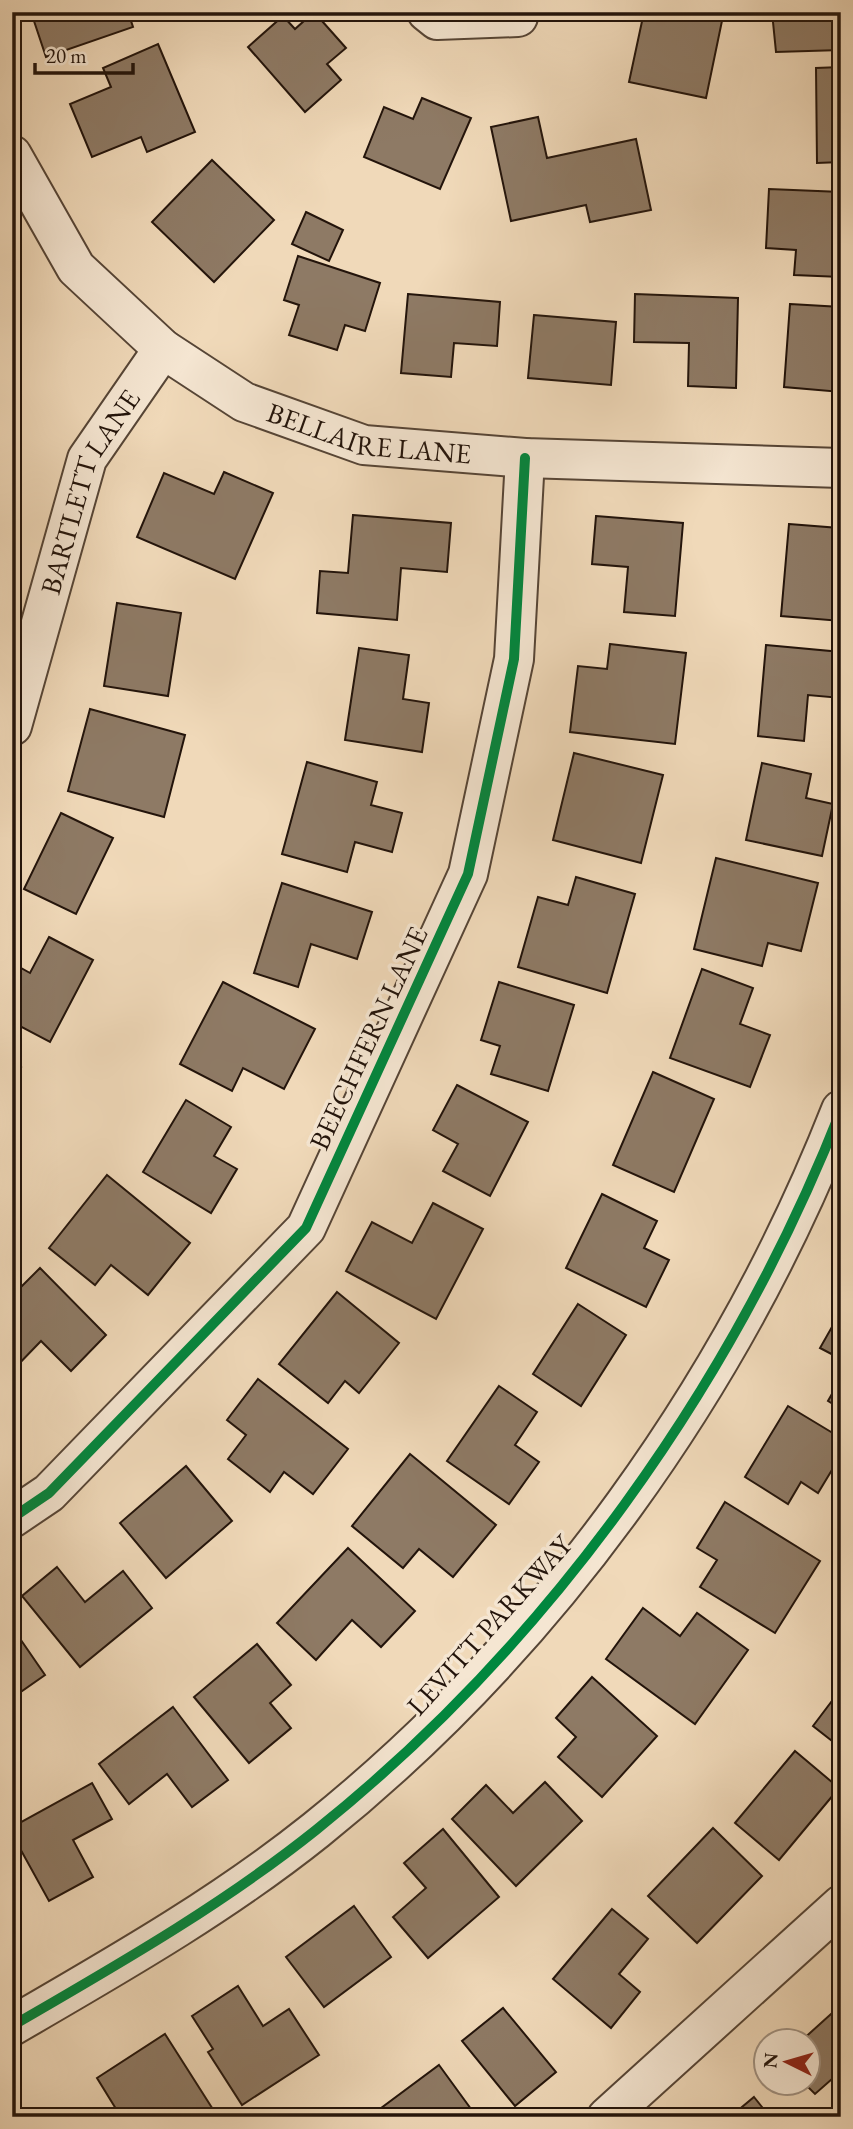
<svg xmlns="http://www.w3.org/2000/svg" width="853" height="2129" viewBox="0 0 853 2129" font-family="'EB Garamond',serif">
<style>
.building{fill:#8e7a65;stroke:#23140b;stroke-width:2}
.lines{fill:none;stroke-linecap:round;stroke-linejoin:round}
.minor-casing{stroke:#564536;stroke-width:42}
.minor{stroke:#f5e6d2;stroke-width:38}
.cycleway-casing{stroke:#f5e6d2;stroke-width:15}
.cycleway{stroke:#00873e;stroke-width:10}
.labels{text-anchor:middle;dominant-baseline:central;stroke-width:7;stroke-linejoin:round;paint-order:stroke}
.street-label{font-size:28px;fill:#23140b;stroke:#f5e6d2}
</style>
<rect width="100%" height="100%" fill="#f0d9b9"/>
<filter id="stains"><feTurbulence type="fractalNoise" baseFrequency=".00286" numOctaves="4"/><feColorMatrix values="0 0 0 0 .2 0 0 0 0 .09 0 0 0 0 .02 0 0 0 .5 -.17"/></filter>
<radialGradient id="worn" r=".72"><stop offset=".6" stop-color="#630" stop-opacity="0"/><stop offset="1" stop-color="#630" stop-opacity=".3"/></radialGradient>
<!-- building -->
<g class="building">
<polygon points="31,12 128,12 133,27 46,57"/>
<polygon points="314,12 346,48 327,64 341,80 305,112 248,47 283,16 295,29"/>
<polygon points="644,12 705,12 723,16 706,98 629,82"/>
<polygon points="772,12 841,12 841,50 776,52"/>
<polygon points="158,44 195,132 147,152 141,137 92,157 70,104 111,87 103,68"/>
<polygon points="841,67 841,162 817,163 816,68"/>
<polygon points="422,98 471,118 440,189 364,157 384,107 413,119"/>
<polygon points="538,117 547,158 636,139 651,210 590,222 586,205 511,221 491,127"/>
<polygon points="212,160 274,220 214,282 152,222"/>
<polygon points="769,189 841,192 841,277 794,275 796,250 766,248"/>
<polygon points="306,212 343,230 329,261 292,244"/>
<polygon points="298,256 380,283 365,331 345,325 337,350 289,335 299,305 284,300"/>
<polygon points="408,294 500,302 497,346 454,343 451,377 401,373"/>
<polygon points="635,294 738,298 736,388 688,386 689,343 634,342"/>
<polygon points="790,304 841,307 841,392 784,387"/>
<polygon points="534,315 616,322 611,385 528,378"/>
<polygon points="224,472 273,493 235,579 137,537 164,473 214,494"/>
<polygon points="353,515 451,523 447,572 401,568 397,620 317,613 320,571 348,573"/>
<polygon points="596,516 683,523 675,616 624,612 628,567 592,564"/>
<polygon points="789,524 839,528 836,573 841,573 841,621 781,616"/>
<polygon points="117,603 181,613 168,696 104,686"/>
<polygon points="610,644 686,653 675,744 570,732 578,666 607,669"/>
<polygon points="766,645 841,652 841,698 808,695 804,741 758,736"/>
<polygon points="359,648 409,655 403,699 429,703 422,752 345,740"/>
<polygon points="90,709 185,735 164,817 68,791"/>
<polygon points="574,753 663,775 641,863 553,840"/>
<polygon points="307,762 377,782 371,805 402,813 392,852 355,842 347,872 282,854"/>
<polygon points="762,763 811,774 806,798 833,804 822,856 746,840"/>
<polygon points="61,813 113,838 76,914 24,889"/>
<polygon points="716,858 818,883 801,951 768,943 762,966 694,949"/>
<polygon points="576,877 635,894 607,993 518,967 538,897 568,905"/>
<polygon points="282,883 372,912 357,959 311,944 298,987 254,973"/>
<polygon points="49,937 93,960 50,1042 12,1022 12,963 30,973"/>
<polygon points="702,969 753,988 740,1024 770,1035 750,1087 670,1058"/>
<polygon points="223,982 315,1029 284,1089 243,1068 232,1091 180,1064"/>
<polygon points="499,982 574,1005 548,1091 491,1074 500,1046 481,1040"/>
<polygon points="12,1059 21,1067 12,1077"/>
<polygon points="653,1072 714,1099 674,1192 613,1165"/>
<polygon points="457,1085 528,1122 490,1196 443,1171 458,1144 433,1130"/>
<polygon points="186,1100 231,1127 214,1156 237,1169 211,1213 143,1172"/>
<polygon points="107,1175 190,1243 148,1295 111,1265 95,1285 49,1248"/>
<polygon points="602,1194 657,1221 644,1248 669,1260 646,1307 566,1268"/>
<polygon points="433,1203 483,1229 436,1319 346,1271 372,1222 412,1243"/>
<polygon points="40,1268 106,1335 71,1371 41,1341 12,1371 12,1296"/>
<polygon points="337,1292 399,1343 359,1393 345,1381 328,1403 279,1364"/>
<polygon points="578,1304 626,1335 581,1406 533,1374"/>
<polygon points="841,1311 841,1359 820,1348"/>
<polygon points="841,1378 841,1409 828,1401"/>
<polygon points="258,1379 348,1449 313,1494 284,1472 270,1492 228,1459 246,1435 227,1420"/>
<polygon points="499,1386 537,1412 515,1445 539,1462 509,1504 447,1461"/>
<polygon points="788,1406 841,1438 841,1455 818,1493 801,1482 788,1504 745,1477"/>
<polygon points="410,1454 496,1525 453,1577 419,1549 403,1568 352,1526"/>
<polygon points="186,1466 232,1521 166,1578 120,1523"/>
<polygon points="725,1502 820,1561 775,1633 700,1587 717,1560 697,1548"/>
<polygon points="348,1548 415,1611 381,1647 352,1620 316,1660 277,1623"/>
<polygon points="57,1567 85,1602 123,1571 152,1608 80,1667 22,1596"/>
<polygon points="643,1608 680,1636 697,1613 748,1650 695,1724 606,1659"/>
<polygon points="12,1627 45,1675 12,1698"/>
<polygon points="257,1644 291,1685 270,1703 291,1728 249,1763 194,1697"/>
<polygon points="592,1677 657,1736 602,1797 558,1757 576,1737 556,1718"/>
<polygon points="841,1689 841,1748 813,1726"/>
<polygon points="173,1707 228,1780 192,1807 167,1774 129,1804 99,1764"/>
<polygon points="795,1751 839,1788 779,1860 735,1823"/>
<polygon points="545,1782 582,1821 516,1886 452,1819 486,1785 513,1813"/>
<polygon points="92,1783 112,1819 73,1840 93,1877 49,1901 12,1834 12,1827"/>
<polygon points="713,1828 762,1876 697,1943 648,1896"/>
<polygon points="443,1829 499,1897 428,1958 393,1917 426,1888 404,1863"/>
<polygon points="354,1906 391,1957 324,2007 286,1957"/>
<polygon points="612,1909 648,1939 619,1974 640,1992 611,2028 553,1979"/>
<polygon points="238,1986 263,2026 289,2009 319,2055 242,2105 208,2052 213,2049 192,2016"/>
<polygon points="841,2005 841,2071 815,2094 805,2084 808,2084 808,2042 800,2042"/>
<polygon points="503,2008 556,2072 515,2106 462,2041"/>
<polygon points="165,2034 214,2111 205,2117 121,2117 97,2078"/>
<polygon points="439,2065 471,2109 460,2117 369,2117"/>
<polygon points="754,2097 770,2117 730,2117"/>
<polygon points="34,2109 38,2117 20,2117"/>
</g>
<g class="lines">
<!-- minor casing -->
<g class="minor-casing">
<g id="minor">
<polyline points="427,12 437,20 518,17"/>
<path id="s1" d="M12 155 76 268 163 349 244 402 364 445 525 458 841 468"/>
<path id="s2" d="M12 726 87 459 163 349"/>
<polyline points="12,1518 49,1493 306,1228 468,874 514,659 525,458"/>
<path d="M12 2026C117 1965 221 1906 316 1830 548 1644 732 1387 841 1110"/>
<polyline points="607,2117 841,1905"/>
</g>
</g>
<!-- minor -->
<use href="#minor" class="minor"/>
<!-- cycleway casing -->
<g class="cycleway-casing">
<g id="cycleway">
<polyline points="12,1518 49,1493 306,1228 468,874 514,659 525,458"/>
<path d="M12 2026C117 1965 221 1906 316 1830 548 1644 732 1387 841 1110"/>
</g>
</g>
<!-- cycleway -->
<use href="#cycleway" class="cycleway"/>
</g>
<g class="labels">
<!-- street labels -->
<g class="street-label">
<text stroke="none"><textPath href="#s1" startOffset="476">BELLAIRE LANE</textPath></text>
<text stroke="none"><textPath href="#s2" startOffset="248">BARTLETT LANE</textPath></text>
<text transform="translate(368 1038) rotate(-65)">BEECHFERN LANE</text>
<text transform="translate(489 1625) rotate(-48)">LEVITT PARKWAY</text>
</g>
</g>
<!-- margin -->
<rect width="853" height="2129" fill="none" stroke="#f0d9b9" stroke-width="42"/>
<rect x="14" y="14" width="825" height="2101" fill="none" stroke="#23140b" stroke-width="3.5"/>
<rect x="21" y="21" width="811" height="2087" fill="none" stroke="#23140b" stroke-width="2"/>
<!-- north arrow -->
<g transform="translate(787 2062) rotate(275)"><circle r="33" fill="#f5e6d2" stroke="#a19282" stroke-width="2"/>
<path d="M0-5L12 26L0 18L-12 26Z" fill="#8f2418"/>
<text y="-10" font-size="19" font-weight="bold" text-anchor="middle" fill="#23140b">N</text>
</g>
<!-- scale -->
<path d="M35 63v10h98v-10" fill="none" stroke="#23140b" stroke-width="3.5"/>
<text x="46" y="63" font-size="21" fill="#23140b" stroke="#f5e6d2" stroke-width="5" paint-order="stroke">20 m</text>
<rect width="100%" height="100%" filter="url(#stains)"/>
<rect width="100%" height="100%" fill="url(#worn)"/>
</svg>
